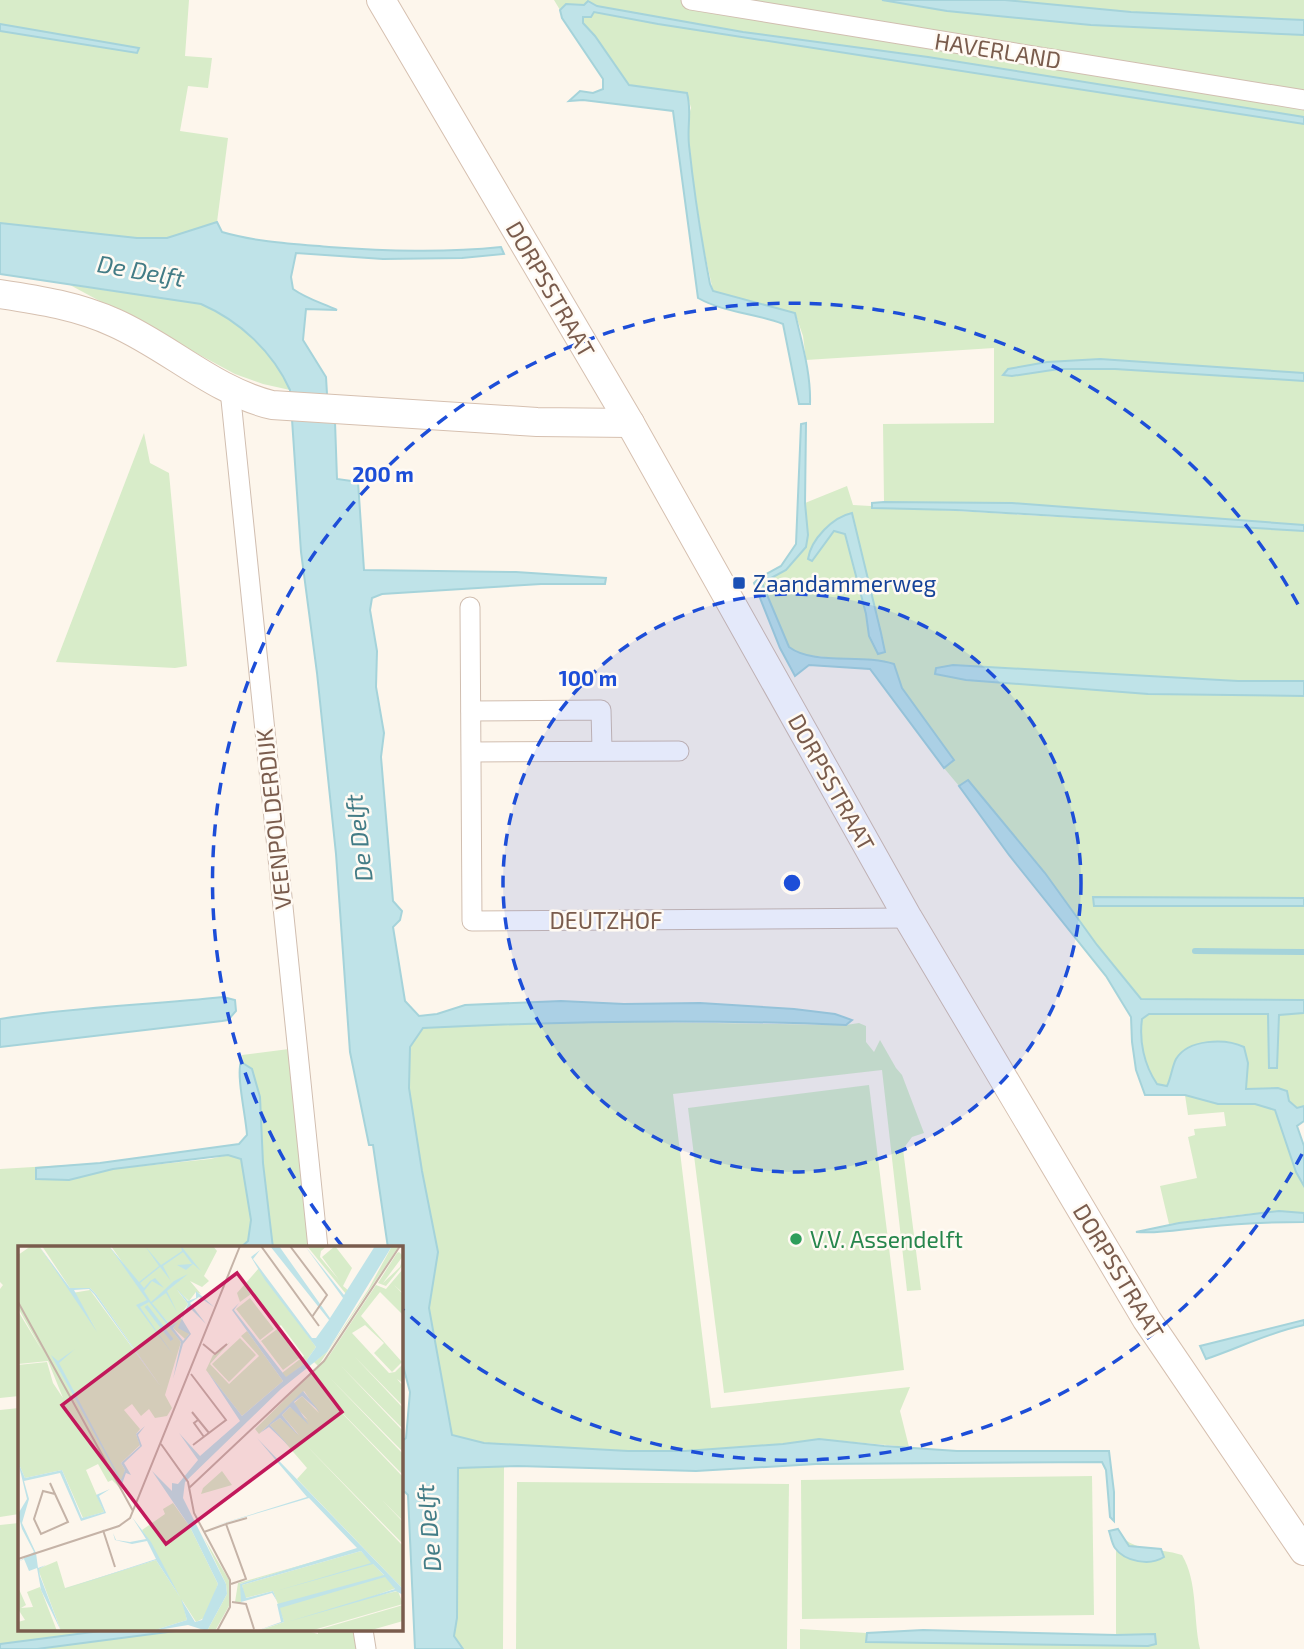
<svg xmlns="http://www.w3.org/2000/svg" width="1304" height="1649" viewBox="0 0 1304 1649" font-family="'Exo 2',sans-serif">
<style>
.green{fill:#d8ecc9}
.water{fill:#bfe3e8;stroke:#a5d3da;stroke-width:2}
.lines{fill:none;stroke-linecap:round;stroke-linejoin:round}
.stream{stroke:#a5d3da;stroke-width:6}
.street-casing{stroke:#d1beb0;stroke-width:21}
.secondary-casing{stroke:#d6c0b0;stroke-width:30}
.street{stroke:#fff;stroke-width:19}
.secondary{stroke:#fff;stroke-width:28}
.ring{fill:none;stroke:#1d4ed8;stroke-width:3.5;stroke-dasharray:12 9}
.transit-dot{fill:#1a4fb4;stroke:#fffaf3;stroke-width:2.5}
.leisure-dot{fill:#2e9e5b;stroke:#fffaf3;stroke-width:2.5}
.labels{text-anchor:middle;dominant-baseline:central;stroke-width:5;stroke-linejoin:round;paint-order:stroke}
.street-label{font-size:23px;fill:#7a5c4d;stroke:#fffaf3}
.transit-label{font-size:23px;fill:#164399;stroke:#fffaf3;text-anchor:start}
.leisure-label{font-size:23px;fill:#27864d;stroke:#fffaf3;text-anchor:start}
.water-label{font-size:24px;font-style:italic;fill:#437c86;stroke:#fffaf3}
.inset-river{fill:none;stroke:#bfe3e8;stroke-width:3.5}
.inset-road{fill:none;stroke:#c5b3a7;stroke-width:2}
.view{fill:#c2185b;fill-opacity:0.15;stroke:#c2185b;stroke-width:3.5}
.inset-edge{fill:none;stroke:#7a5c4d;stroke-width:3.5}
.centre{fill:#1d4ed8;stroke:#fffaf3;stroke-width:3.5}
.ring-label{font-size:21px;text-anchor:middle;font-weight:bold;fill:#1d4ed8;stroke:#fffaf3;stroke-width:5;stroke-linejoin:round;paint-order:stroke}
</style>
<rect width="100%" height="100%" fill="#fdf6ec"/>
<!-- green -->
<g class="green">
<polygon points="0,0 189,0 185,56 212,58 208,88 188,86 180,131 228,138 217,222 167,238 137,238 0,223"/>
<polygon points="554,0 882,0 947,11 1091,25 1304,35 1304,117 928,57 743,32 597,6 588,1 584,5 566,4 560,10"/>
<polygon points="1005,0 1304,0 1304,20 1131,12"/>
<polygon points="594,12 658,24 1304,124 1304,373 1100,359 1047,362 1004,374 1012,376 1059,369 1115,369 1304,381 1304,525 1012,503 884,502 883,424 994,423 994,348 806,360 803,336 795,313 713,291 703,245 693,179 687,120 691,108 687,93 629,85 595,36 583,23 583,17"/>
<path d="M70 285 201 304C240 320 273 352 290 390L263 384 235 374Z"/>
<polygon points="144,433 150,463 169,473 187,666 175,668 56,662"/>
<polygon points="847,486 853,505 1304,531 1304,681 1238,681 953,665 936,668 935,674 966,680 1148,694 1304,696 1304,898 1093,898 1095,906 1304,906 1304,1000 1141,999 1097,945 1045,873 968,781 959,786 944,768 953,760 902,688 894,664 805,655 798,653 789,647 761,583 786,570 808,535 805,503"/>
<path d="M1304 1013V1106L1297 1108 1289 1101 1246 1090 1248 1063 1177 1057 1168 1086 1157 1084C1144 1065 1139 1041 1142 1019L1149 1014H1268L1269 1067 1277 1068 1279 1014Z"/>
<polygon points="581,1021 846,1025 859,1023 866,1026 866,1042 874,1052 880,1040 896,1068 902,1075 924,1133 912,1137 903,1149 921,1290 907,1291 882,1070 673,1094 711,1408 910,1387 900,1411 909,1447 819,1439 783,1444 685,1451 628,1451 484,1443 452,1435 429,1308 438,1252 422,1171 409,1088 410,1047 423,1027"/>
<polygon points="289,1049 312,1248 273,1248 263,1163 260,1097 252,1069 243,1063 242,1055"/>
<polygon points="869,1085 904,1370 724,1393 688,1108"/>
<path d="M1185 1095 1218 1104H1255L1276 1110 1296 1172 1304 1186V1213C1258 1210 1214 1218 1169 1224L1160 1186 1197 1178 1188 1137 1195 1135 1194 1129 1226 1126 1224 1112 1188 1115Z"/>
<polygon points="228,1155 241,1159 251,1220 248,1242 240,1248 19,1248 19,1396 0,1398 0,1289 3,1285 0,1282 0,1169 100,1163 36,1168 69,1180 113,1169 210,1159"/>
<polygon points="19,1408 19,1514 0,1517 0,1410"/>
<polygon points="504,1466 503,1649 463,1649 454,1636 457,1618 458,1468"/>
<polygon points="1092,1476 1094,1615 802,1619 801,1480"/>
<polygon points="517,1482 789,1484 787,1649 516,1649"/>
<polygon points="19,1523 19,1630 108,1630 0,1644 0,1525"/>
<path d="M1116 1531C1134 1553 1157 1547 1182 1555 1198 1582 1193 1618 1200 1649H800V1629L867 1633V1642L1156 1644 1155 1634 1116 1635Z"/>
<polygon points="183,1630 304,1630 318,1634 318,1630 357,1630 359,1649 37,1649"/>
</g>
<!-- water -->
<g class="water">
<polygon points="882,0 1005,0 1131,12 1304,20 1304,35 1091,25 947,11"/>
<path d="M588 1 597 6 743 32 928 57 1304 117V124L658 24 594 12 591 17H583V23L595 36 629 85 687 93C692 111 687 125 689 145 694 192 701 238 710 284L713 291 795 313C802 344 811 373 810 404H799L783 324C755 313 725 313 698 298L673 111 583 100 569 101 580 91 593 93 603 89V79L562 18 560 10 566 4 584 5Z"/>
<polygon points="0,24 139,48 137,53 0,31"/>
<path d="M217 222 222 232C256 242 294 244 329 247 387 251 443 253 501 247L504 254 462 258 383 259 296 253 291 277 293 289C307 299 322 303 337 310L306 309 303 340 326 377 327 394 335 422 337 479 358 482 364 570 516 572 606 578 605 584H541L382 594 372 598 370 610 377 651 376 687 384 733 381 757 393 901 402 911 400 920 393 927 405 1001 419 1016 437 1014 465 1005 561 1001 624 1004 700 1003 794 1009 835 1014 852 1020 846 1025C706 1019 564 1021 423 1028L410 1047 409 1088 422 1171 438 1252 429 1308 452 1435 484 1443 628 1451H685L783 1444 819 1439 884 1446 957 1451H1109L1114 1492V1521L1110 1517 1106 1470 1102 1462 816 1464 696 1471 518 1466 458 1468 457 1618 454 1636 463 1649H415L408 1495 405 1492 401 1493V1442L406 1438 410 1392 401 1358V1248H388L373 1145H369L350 1052 336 854 317 673 301 552 290 390C273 352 240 321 201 304L0 274V223L137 238H167Z"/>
<polygon points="1100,359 1304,373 1304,381 1115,369 1059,369 1012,376 1003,375 1008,369 1047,362"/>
<path d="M806 423 805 503 808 535 806 547 786 570 762 583 789 647C814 666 863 653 894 664L902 688 954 760 944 768 870 669 809 665 795 676 780 648 754 583 759 578 781 566 796 544 801 424Z"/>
<polygon points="884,502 1012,503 1304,525 1304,531 956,510 872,508 872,503"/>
<path d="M852 513 881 633 885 652 878 654 869 636 866 614 845 534 834 531 812 561 808 559C811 539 833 517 852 513Z"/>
<polygon points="953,665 1238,681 1304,681 1304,696 1148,694 966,680 935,674 936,668"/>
<path d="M968 780 1045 873 1097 945 1141 999 1304 1000V1013L1279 1015 1277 1068H1269L1268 1014H1149L1142 1019C1139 1041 1144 1065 1157 1084L1167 1086C1171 1078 1172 1067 1176 1059 1188 1039 1225 1038 1244 1047L1248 1063 1246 1089 1278 1088 1287 1091 1289 1101 1297 1108 1304 1106V1121L1297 1126 1304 1146V1186L1296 1172 1275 1110 1255 1104H1218L1185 1095H1145L1136 1070 1132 1042 1131 1017 1123 1004 1106 976 1009 855 959 786Z"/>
<polygon points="1093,897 1304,898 1304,906 1094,906"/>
<path d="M223 997 235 1000 236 1011 228 1020 222 1021 0 1047V1019C74 1007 149 1005 223 997Z"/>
<path d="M241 1062 252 1069 260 1097 263 1163 273 1248H240L248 1241 251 1220 241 1159 228 1155 113 1169 69 1180 36 1179V1168L100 1163 239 1144 247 1135C246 1117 236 1075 241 1062Z"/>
<path d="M1279 1211 1304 1213V1222C1271 1222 1239 1223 1206 1227 1181 1229 1162 1234 1136 1232L1179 1223Z"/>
<path d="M1304 1320V1325C1270 1332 1239 1348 1206 1359L1200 1346Z"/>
<path d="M1118 1529 1129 1546 1161 1549 1164 1557C1150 1566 1125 1562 1115 1548 1112 1544 1111 1537 1109 1531Z"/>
<polygon points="108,1630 183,1630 37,1649 0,1649 0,1644"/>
<polygon points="923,1630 1116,1635 1155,1634 1156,1644 1148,1646 866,1642 867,1633"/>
</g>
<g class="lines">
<!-- stream -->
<polyline class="stream" points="1195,951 1304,952"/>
<!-- street casing -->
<g class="street-casing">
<g id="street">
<polyline points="691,0 1304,100"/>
<polyline points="230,390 318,1248"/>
<polyline points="470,607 472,921 908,918"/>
<polyline points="471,711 601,710 602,750"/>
<polyline points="472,752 679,751"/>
<polyline points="363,1630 366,1649"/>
</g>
</g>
<!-- secondary casing -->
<g class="secondary-casing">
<g id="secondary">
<polyline points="381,0 630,423 908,918 1147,1320 1304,1551"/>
<path d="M0 294C40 300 78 306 115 323 169 347 214 391 272 405L537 422 630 423"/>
</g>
</g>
<!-- street -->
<use href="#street" class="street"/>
<!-- secondary -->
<use href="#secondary" class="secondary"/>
</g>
<!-- distance rings -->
<circle cx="792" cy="883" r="289" fill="#1d4ed8" fill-opacity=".12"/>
<g class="ring">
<circle cx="792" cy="883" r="289"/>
<path d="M1302 1154A578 578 0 0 1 402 1309M343 1247A578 578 0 1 1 1302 612"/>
</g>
<!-- markers -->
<rect class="transit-dot" x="732" y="576" width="14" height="14" rx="3.5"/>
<circle class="leisure-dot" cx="796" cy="1239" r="7"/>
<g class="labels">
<!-- street labels -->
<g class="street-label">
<text transform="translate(998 50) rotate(9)">HAVERLAND</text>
<text transform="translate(551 289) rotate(60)">DORPSSTRAAT</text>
<text transform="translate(832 782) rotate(61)">DORPSSTRAAT</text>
<text transform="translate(273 819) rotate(-96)">VEENPOLDERDIJK</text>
<text x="606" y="920">DEUTZHOF</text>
<text transform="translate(1119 1271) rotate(59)">DORPSSTRAAT</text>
</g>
<!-- transit labels -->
<g class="transit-label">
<text x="753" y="583">Zaandammerweg</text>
</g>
<!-- leisure labels -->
<g class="leisure-label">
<text x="810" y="1239">V.V. Assendelft</text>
</g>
<!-- water labels -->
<g class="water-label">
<text transform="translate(141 270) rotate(10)">De Delft</text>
<text transform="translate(358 838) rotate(-97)">De Delft</text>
<text transform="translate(428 1528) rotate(-95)">De Delft</text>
</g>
</g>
<!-- overview -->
<g transform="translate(18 1246)">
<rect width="385" height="385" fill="#fdf6ec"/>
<path d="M13 0H21L80 85 54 47 72 44 143 141 78 48 72 42H52L24 0H91L127 49 93 0H195L199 5 186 30 191 35 184 41 172 35 183 48 178 46 171 55 159 44 170 58 162 70 171 88 167 93 155 82 159 77 154 81 132 56 163 96 147 149 154 162 149 170 137 172 131 163 123 170 114 158 106 164 122 183 118 188 122 199 103 217 107 224 103 243 94 234 90 236 80 218 68 224 86 266 65 272 44 224 7 232 0 216V119L29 116 35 137 45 152 30 115 0 118V65L25 106 0 62V9ZM289 0H309L303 5 302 11 321 34 304 11 317 0 334 22 325 40 331 45 328 48ZM374 0H381L300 120 296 116 309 106 350 44ZM379 7 381 6 385 10 365 37 382 21 385 11V19L368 40 360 37ZM241 22 298 101 286 118 268 132 264 127 286 110 263 79 258 82 231 44 233 48 222 56 219 47ZM385 23V47L376 39 385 48V69L362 46 343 70 384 116 374 126 356 107 366 97 347 79 334 87 371 127 377 126 385 118V137L379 133 385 140V160L336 110 385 162V183L322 119 385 185V206L311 131 385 208V229L300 142 385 231V275L364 254 385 276V298L285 196 385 300V343L279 233 289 222 252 179 262 172 281 189 264 169 272 161 290 174 275 158 284 150 301 167 286 145 241 188 237 183 311 110 358 39 368 43ZM232 52 256 83 242 94 218 63ZM262 81 284 110 265 124 243 95ZM229 85 265 135 224 170 188 124 195 109 212 96 192 118 211 138 241 110 223 90ZM222 92 238 109 211 136 194 118ZM204 225 214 239 183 248 185 242ZM155 257 172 281 200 338 188 371 178 376 164 354 169 374 134 385H43L20 323 39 315 47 342 138 314 162 351 124 284 147 268 145 263ZM186 292 211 334V360L197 385H189L209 348 208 338ZM333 305 222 338 225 350 222 358 217 356 220 337ZM343 305 378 342 353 351 380 345 385 358 292 385H240L266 376 261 361 255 345 227 352 224 339ZM0 341 8 359 3 362 15 361 9 346 22 341 39 385H0V376L7 374 0 363ZM385 359V375L350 385H296Z" fill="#d8ecc9"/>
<path d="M21 0 52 42H72L78 48 145 144 76 48 71 43 56 44 79 86ZM91 0 121 36 141 20 127 0 143 19 164 5 163 0 183 25 175 18 168 24 159 19 174 18 165 6 145 20 153 35 142 21 122 37 126 42 132 35 137 32 146 42 134 35 126 45 133 56 156 35 170 28 149 45 159 66 148 47 134 57 153 80 160 76 155 82 165 95 171 88 160 82 170 58 158 42 170 55 178 52V45L196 61 181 51 172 57 188 78 171 61 164 73 173 88 165 98 155 133 163 96 131 56 122 61 156 110 118 59 129 54ZM252 0H261L312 72 325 52 287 0 326 49 357 0H374L309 106 263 143 167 236 165 252 208 338 209 348 189 385 170 379 134 385 169 374 163 353 177 376 184 374 200 338 172 281 134 225 154 245V237L160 238 180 214 161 187 182 210 222 175 189 125 224 170 265 135 214 64 221 57 216 64 268 131 286 118 298 101 247 34 233 11 242 4 235 13 294 92H298L311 74ZM57 103 41 117 103 234 107 224 103 217 122 200 118 188 127 180 120 189 124 200 106 217 113 229 108 227 104 238 33 109 40 115ZM285 145 302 166 284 150 276 156 291 179 272 161 264 169 281 190 262 172 252 179 271 200 251 181 242 187ZM239 192 385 343V349L378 345 269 376 377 343 367 331 262 362 266 376 238 385 263 376 259 358 366 329 355 318 258 345 353 317 343 305 224 339 228 352 255 345 259 355 254 347 223 356 222 338 339 302 291 252 193 281 289 251ZM0 216 7 232 44 224 64 272 86 266 78 249 92 243 81 250 88 267 63 275 42 227 6 235 11 253 4 277 18 307 20 322 28 319 21 323 22 330 43 385 23 344 19 322 11 325 6 313 0 316 16 306 4 283 0 268 9 253ZM114 271 133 296 162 351 138 314 34 347 138 313 129 295 114 298 97 294 95 287 98 294 112 296 128 293Z" fill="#bfe3e8"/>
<path class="inset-river" d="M128 60 154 94"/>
<path class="inset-road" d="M243 0 301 80M272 0 309 49 294 71M0 56 115 265M185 98 197 108 209 98M173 128 208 174 175 199M174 166 191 187M180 174 176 177 186 191M143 198 170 236 176 267 212 334V361L199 385M32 237 37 248 25 245 16 273 23 288 50 276 37 248M171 242 306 115 382 0M208 278 229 272M85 284 97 321M186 286 208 278 228 333 213 338M0 313 101 280 112 272 222 0M214 356 228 358 236 383"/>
<path class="view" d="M219 27 324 166 148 298 44 159Z"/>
<rect width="385" height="385" class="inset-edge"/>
</g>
<circle cx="792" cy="883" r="10" class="centre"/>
<g class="ring-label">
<text x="383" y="482">200 m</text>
<text x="588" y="686">100 m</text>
</g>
</svg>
